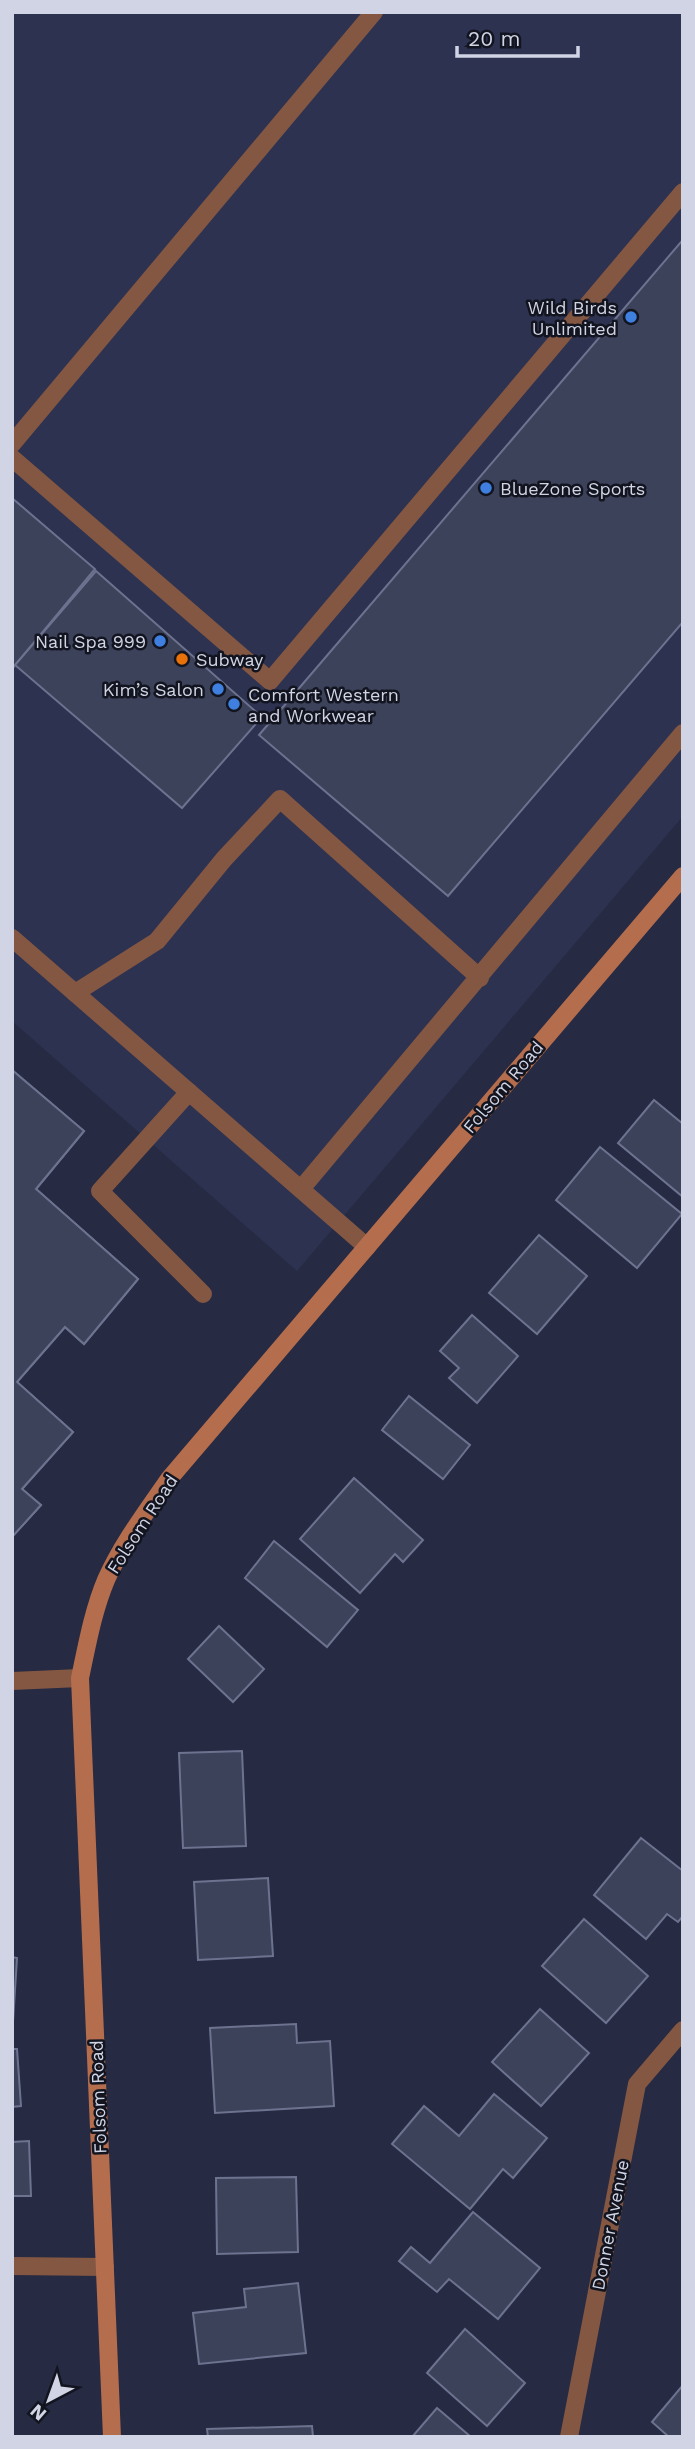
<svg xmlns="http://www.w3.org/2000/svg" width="695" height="2449" viewBox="0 0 695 2449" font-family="'Work Sans',sans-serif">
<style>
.built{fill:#2d3250}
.building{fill:#3d425b;stroke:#6d728f;stroke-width:2}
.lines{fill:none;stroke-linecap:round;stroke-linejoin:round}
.lane{stroke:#845743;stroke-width:18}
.street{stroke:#845743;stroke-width:18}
.secondary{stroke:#b46d4d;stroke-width:18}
.shop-dot{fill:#3f7fe0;stroke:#12141f;stroke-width:2.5}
.food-dot{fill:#e8710a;stroke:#12141f;stroke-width:2.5}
.labels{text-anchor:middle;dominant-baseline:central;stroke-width:5;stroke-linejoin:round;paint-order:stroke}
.poi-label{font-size:18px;fill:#d0d4e4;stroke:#12141f;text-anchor:end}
.street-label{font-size:18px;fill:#d0d4e4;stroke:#12141f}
</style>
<rect width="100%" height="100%" fill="#262a42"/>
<!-- built -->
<polygon class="built" points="12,12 683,12 683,816 297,1271 12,1021"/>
<!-- building -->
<g class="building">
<polygon points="681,242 683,244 683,622 448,896 259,735"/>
<polygon points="12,498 95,569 12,669"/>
<polygon points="96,571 262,717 182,808 15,665"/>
<polygon points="12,1070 84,1131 36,1189 138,1279 84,1344 65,1327 17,1382 73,1432 22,1489 41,1505 12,1537"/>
<polygon points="12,1070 84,1131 36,1189 138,1279 84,1344 65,1327 17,1382 73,1432 22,1489 41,1505 12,1537"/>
<polygon points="654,1100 683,1124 683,1197 618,1143"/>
<polygon points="600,1147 682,1214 637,1268 556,1200"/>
<polygon points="539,1235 587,1276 537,1334 489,1293"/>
<polygon points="472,1315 518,1356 477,1403 449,1378 459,1368 440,1351"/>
<polygon points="409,1396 470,1445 443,1479 382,1430"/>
<polygon points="354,1478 423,1540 403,1562 395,1554 360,1593 300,1539"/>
<polygon points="274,1541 358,1610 327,1647 245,1578"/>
<polygon points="219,1626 264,1669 233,1702 188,1659"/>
<polygon points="242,1751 246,1846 183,1848 179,1753"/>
<polygon points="641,1838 683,1871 683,1916 678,1922 667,1914 646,1939 594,1895"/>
<polygon points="268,1878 273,1956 198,1960 194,1882"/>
<polygon points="584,1919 648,1976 606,2023 542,1966"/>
<polygon points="12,1957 17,1958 13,2022 12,2022"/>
<polygon points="540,2009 589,2053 541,2106 492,2062"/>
<polygon points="296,2024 297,2043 330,2041 334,2106 215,2113 210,2028"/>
<polygon points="12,2049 17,2049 21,2106 12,2107"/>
<polygon points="494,2094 547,2138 513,2178 503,2169 470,2209 392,2144 424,2106 459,2136"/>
<polygon points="29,2141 31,2196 12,2196 12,2142"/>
<polygon points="296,2177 298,2252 217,2254 216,2178"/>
<polygon points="473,2212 540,2268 498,2319 449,2279 437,2292 399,2261 411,2247 430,2263"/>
<polygon points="298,2283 306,2353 199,2364 193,2313 246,2307 244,2289"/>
<polygon points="465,2329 525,2383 487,2426 427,2373"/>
<polygon points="683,2385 683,2437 669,2437 652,2422"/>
<polygon points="437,2408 471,2437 412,2437"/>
<polygon points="312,2426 313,2437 208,2437 207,2429"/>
</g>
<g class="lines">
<!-- lane -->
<g class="lane">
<polyline points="12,444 374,12"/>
<polyline points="12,458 270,681 683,192"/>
<polyline points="12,938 367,1247"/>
<polyline points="75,993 157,941 224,859 280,799 480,978"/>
<polyline points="189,1092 100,1191 203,1294"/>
<polyline points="301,1189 683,733"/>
</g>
<!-- street -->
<g class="street">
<polyline points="12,1681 80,1678"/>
<polyline points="12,2266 105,2267"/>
<polyline points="569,2437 637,2084 683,2030"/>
</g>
<!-- secondary -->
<path class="secondary" d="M112 2437 80 1678C87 1645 93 1611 106 1580 122 1544 147 1511 169 1479L683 876"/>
</g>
<!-- markers -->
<g class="shop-dot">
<circle cx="631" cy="317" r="7"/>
<circle cx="486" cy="488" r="7"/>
<circle cx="160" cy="641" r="7"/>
<circle cx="218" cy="689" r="7"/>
<circle cx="234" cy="704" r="7"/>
</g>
<circle class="food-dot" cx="182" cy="659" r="7"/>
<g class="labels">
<!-- poi labels -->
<g class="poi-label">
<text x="617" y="307">Wild Birds<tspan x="617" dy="21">Unlimited</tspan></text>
<text x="500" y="488" text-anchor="start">BlueZone Sports</text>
<text x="146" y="641">Nail Spa 999</text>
<text x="196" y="659" text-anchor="start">Subway</text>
<text x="204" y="689">Kim’s Salon</text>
<text x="248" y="694" text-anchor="start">Comfort Western<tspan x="248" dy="21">and Workwear</tspan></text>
</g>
<!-- street labels -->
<g class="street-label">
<text transform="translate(503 1087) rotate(-50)">Folsom Road</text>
<text transform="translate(142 1524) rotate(-57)">Folsom Road</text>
<text transform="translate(98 2097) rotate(-92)">Folsom Road</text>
<text transform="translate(610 2225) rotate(-79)">Donner Avenue</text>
</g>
</g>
<!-- border -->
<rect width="695" height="2449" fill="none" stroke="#d0d4e4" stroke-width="28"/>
<!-- north arrow -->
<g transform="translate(49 2400) rotate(221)" stroke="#12141f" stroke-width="5" paint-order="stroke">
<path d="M0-5L12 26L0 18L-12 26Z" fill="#d0d4e4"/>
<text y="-10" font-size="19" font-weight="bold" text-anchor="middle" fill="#d0d4e4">N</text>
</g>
<!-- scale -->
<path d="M457 46v10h121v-10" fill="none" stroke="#d0d4e4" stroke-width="3.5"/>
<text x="468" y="46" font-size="21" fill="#d0d4e4" stroke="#12141f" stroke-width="5" paint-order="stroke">20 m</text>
</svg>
